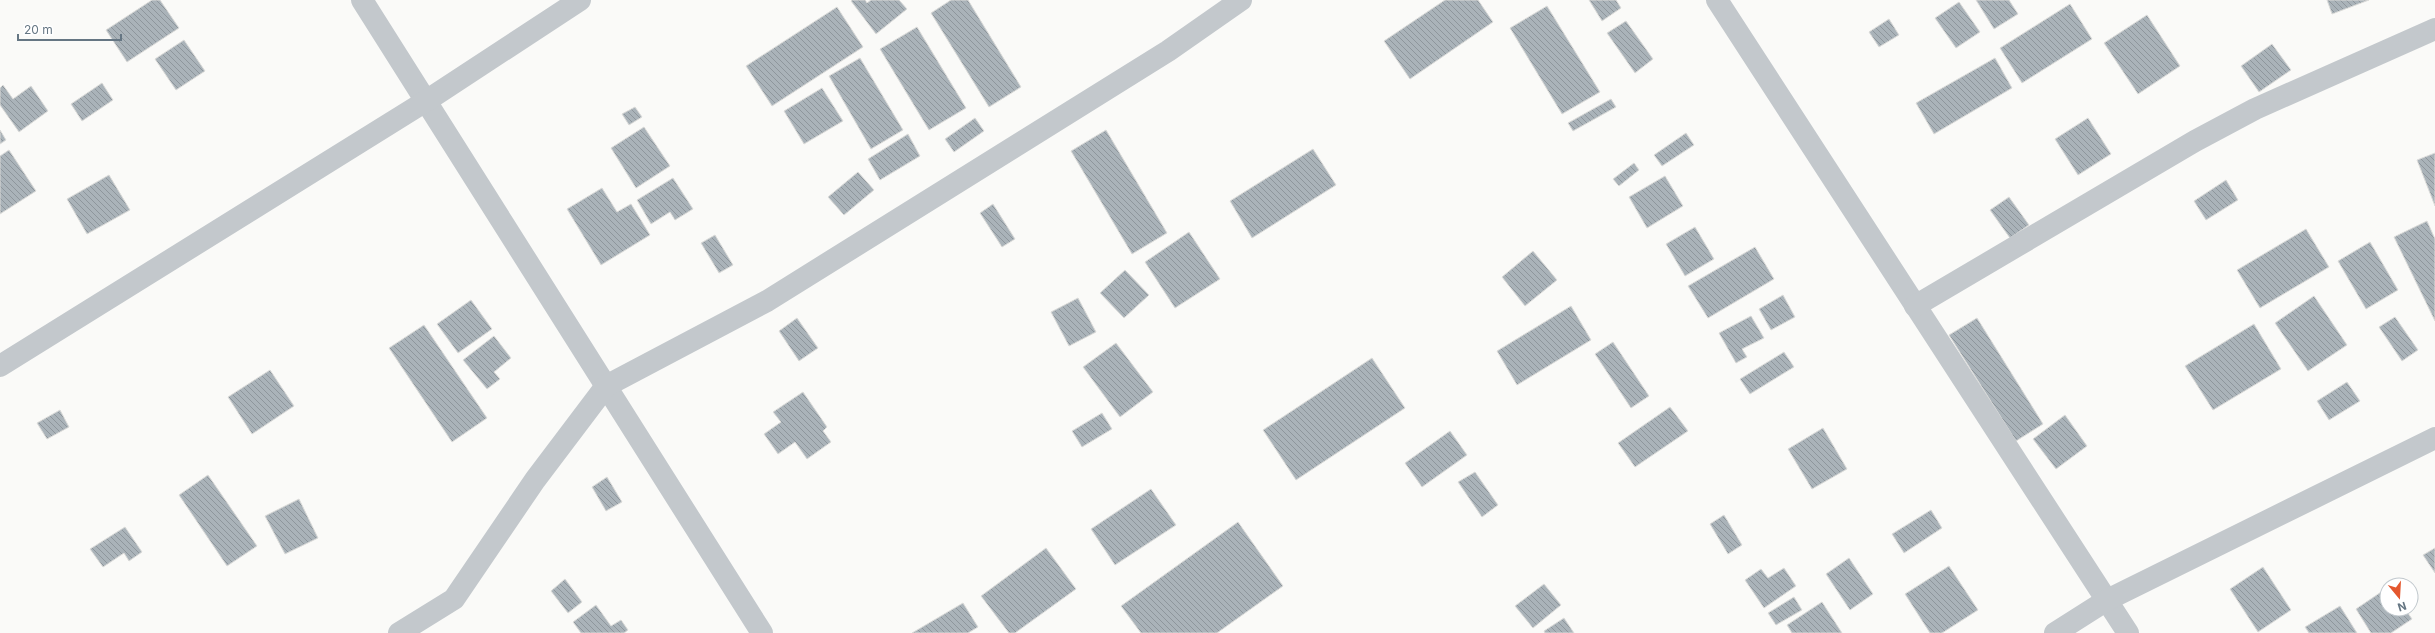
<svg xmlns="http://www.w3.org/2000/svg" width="2435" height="633" viewBox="0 0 2435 633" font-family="Inter,sans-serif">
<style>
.building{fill:url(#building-back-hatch);stroke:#dcdcda}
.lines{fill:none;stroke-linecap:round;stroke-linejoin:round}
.minor{stroke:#c3c8cc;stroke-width:22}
</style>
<defs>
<pattern id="building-back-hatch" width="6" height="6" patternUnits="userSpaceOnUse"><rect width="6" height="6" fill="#aab3b9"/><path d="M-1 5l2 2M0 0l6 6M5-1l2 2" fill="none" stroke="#8e969c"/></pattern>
</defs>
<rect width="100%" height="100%" fill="#fafaf8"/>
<!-- building -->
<g class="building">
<polygon points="152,0 160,0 179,28 127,62 106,30"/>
<polygon points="852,0 865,0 867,3 871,0 899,0 907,9 876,34 851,1"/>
<polygon points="951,0 968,0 1021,87 989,107 931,13"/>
<polygon points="1445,0 1478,0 1493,22 1410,79 1384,41"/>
<polygon points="1589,0 1616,0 1621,8 1602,21"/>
<polygon points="1976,0 2009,0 2018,14 1994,29"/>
<polygon points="2327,0 2369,0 2332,14"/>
<polygon points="1959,2 1980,32 1956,48 1935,18"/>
<polygon points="2070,4 2092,39 2022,83 2000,48"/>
<polygon points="1547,6 1600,92 1562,114 1510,28"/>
<polygon points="837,7 863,47 772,106 746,66"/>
<polygon points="2147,15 2180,66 2138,94 2104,43"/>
<polygon points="1889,19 1899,35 1879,47 1869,32"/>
<polygon points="1626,21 1653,59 1635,73 1607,33"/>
<polygon points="917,27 966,108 929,130 880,49"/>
<polygon points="184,40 205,71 176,90 155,59"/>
<polygon points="2272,44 2291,70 2259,92 2241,66"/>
<polygon points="860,58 903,130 871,149 829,76"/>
<polygon points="1995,58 2012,88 1934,134 1916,103"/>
<polygon points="102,83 113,100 82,121 71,104"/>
<polygon points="3,85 13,99 31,86 48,111 19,132 0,105 0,88"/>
<polygon points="822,88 843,121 804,144 784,111"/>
<polygon points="1611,99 1616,107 1573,131 1568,123"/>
<polygon points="635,107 642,117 629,125 622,114"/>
<polygon points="975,118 984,131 954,152 945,139"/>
<polygon points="2088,118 2111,154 2078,175 2055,139"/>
<polygon points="644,127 670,166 636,188 611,148"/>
<polygon points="0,130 6,140 0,144"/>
<polygon points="1106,130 1167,233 1132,254 1071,151"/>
<polygon points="1686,133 1694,145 1662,166 1654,155"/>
<polygon points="908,134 920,156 880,180 868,159"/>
<polygon points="1313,149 1336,185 1252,238 1230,201"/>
<polygon points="9,150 36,191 0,214 0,156"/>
<polygon points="2435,153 2435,206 2417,160"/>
<polygon points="1634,163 1639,170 1619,186 1613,179"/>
<polygon points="858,172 874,190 844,215 828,197"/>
<polygon points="109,175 130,210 87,234 67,199"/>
<polygon points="1665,176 1683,206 1647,228 1629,197"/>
<polygon points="673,178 693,209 675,220 670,212 651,224 637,200"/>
<polygon points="2226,180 2238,200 2206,220 2194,201"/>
<polygon points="602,188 617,212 631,204 650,235 601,265 567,209"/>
<polygon points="2009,197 2029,225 2010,238 1990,210"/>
<polygon points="993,204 1015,239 1002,247 980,213"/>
<polygon points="2427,221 2435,239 2435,321 2394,237"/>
<polygon points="1695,227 1714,259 1685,276 1666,244"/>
<polygon points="2306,229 2329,267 2260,308 2237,270"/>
<polygon points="1189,232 1220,279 1175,308 1145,262"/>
<polygon points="715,235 733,265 719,273 701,243"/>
<polygon points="2370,242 2398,290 2366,309 2338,261"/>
<polygon points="1755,247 1774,279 1708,318 1688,286"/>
<polygon points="1533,251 1557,280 1525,306 1502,277"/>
<polygon points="1125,270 1149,295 1124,318 1100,293"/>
<polygon points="1783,295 1795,317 1771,330 1759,309"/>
<polygon points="2314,296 2347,345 2308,371 2275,323"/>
<polygon points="1078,298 1096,332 1069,346 1051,312"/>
<polygon points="471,300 492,329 458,353 437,324"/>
<polygon points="1571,306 1591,340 1517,385 1497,351"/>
<polygon points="1751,316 1764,338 1742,349 1747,357 1736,363 1719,333"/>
<polygon points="2395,317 2418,350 2402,361 2379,327"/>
<polygon points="797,318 818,348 799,361 779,331"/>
<polygon points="1977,318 2043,424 2016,441 1949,335"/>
<polygon points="2254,324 2281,369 2213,410 2185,366"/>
<polygon points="424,325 487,418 452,442 389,348"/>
<polygon points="494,336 511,358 494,372 500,379 487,389 463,360"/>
<polygon points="1613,342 1649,396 1631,408 1595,354"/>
<polygon points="1116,343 1153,392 1120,417 1083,367"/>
<polygon points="1784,352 1794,367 1750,394 1740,379"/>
<polygon points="1372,358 1405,408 1296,480 1263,430"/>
<polygon points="270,370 294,406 252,434 228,397"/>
<polygon points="2347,382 2360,401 2329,420 2317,401"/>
<polygon points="803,392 827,427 823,431 831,442 807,459 795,442 778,454 764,434 781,422 773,412"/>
<polygon points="1670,407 1688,431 1635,467 1618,443"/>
<polygon points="60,410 69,427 47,439 37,423"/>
<polygon points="1102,413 1112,429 1082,447 1072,431"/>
<polygon points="2065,415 2087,446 2056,469 2033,439"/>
<polygon points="1823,428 1847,469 1812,489 1788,449"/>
<polygon points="1450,431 1467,455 1422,487 1405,463"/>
<polygon points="1475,472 1498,505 1482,517 1458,482"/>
<polygon points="208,475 257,546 227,566 179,495"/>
<polygon points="607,477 622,502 606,511 592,487"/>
<polygon points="1151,489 1176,525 1115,565 1091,529"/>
<polygon points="299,499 318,538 285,554 265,516"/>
<polygon points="1931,510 1942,528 1904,553 1892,534"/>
<polygon points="1724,515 1742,545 1728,554 1710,524"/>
<polygon points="1238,522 1283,586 1217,633 1141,633 1121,606"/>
<polygon points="125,527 142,552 129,561 124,553 103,567 90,549"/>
<polygon points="1046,548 1076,589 1015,633 1009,633 981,596"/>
<polygon points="2435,548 2435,573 2423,555"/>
<polygon points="1849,558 1873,594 1850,610 1826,574"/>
<polygon points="1949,566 1978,610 1942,633 1930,633 1905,594"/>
<polygon points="2263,567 2291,610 2258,632 2230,589"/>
<polygon points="1784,568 1796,586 1764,608 1745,580 1761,569 1768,578"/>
<polygon points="565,579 582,602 568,613 551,591"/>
<polygon points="1544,584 1561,605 1533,628 1515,606"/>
<polygon points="2387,588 2387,609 2405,609 2412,619 2391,633 2371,633 2356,609"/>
<polygon points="1794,597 1802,610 1776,625 1768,613"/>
<polygon points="1822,602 1842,633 1792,633 1787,625"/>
<polygon points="963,603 978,627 968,633 912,633"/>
<polygon points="596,605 611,626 621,620 628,630 624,633 581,633 573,622"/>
<polygon points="2340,606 2357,633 2309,633 2305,627"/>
<polygon points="1564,618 1574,633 1545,633 1544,631"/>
</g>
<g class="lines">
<!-- minor -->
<g class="minor">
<polyline points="362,0 762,633"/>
<polyline points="1717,0 2128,633"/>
<polyline points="1915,306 2195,141 2255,109 2435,29"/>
<polyline points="0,366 426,101 580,0"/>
<polyline points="399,633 454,599 535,480 606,386 767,301 1168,51 1241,0"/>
<polyline points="2055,633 2107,600 2435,438"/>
</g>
</g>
<!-- north arrow -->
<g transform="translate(2399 597) rotate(162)"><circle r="19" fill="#ffffff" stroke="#c1c8cd"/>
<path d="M0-3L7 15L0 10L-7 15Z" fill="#e4572e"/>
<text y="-6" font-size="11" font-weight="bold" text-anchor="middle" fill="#657683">N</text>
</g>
<!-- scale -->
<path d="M18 34v6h103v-6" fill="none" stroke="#657683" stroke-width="2"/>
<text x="24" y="34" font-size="12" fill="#657683" stroke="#ffffff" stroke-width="3" paint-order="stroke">20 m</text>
</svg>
